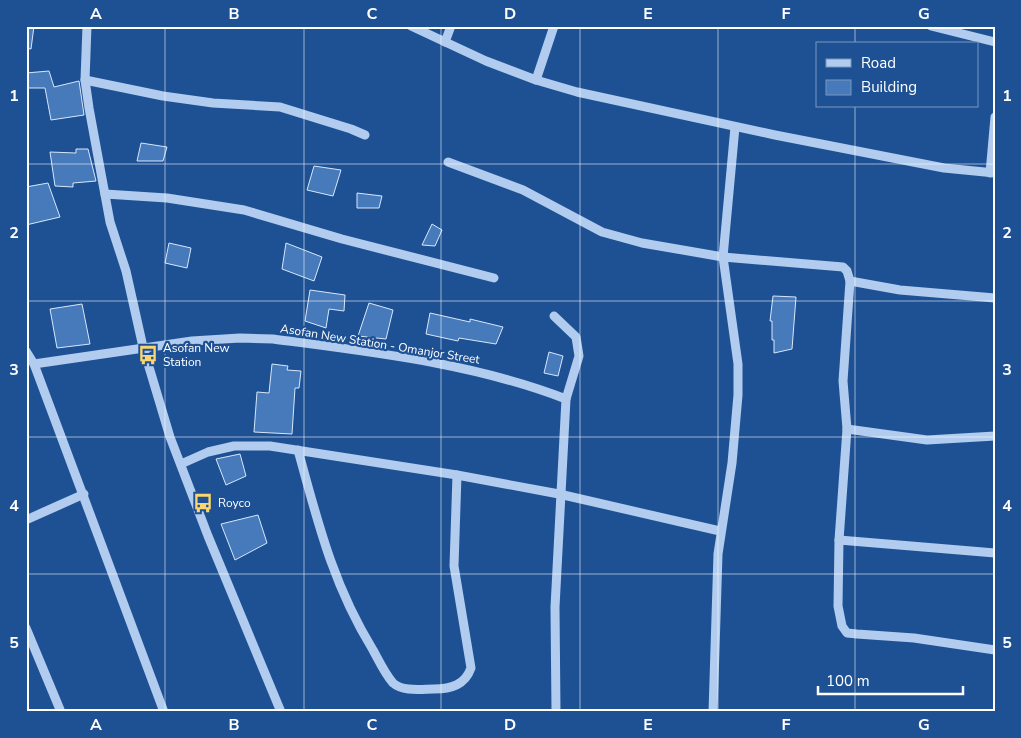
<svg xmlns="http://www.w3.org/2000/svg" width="1021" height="738" viewBox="0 0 1021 738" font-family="'Nunito Sans',sans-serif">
<rect width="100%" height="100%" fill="#1e5194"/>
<g fill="#477aba" stroke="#d7e7fa">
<polygon points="26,26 34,26 31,49 26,48"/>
<polygon points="49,71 54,87 79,81 84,115 51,120 45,88 26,88 26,73"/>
<polygon points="141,143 167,147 163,161 137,161"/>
<polygon points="76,149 88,149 96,181 73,183 73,187 55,186 50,152 76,153"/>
<polygon points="314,166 341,170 333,196 307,190"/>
<polygon points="48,183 60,217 26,225 26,187"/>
<polygon points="357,193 382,196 379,208 357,208"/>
<polygon points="432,224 442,230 435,246 422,245"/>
<polygon points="169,243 191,248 187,268 165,263"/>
<polygon points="286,243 322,257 314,281 282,269"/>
<polygon points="310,290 345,295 344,311 329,309 326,328 305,321"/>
<polygon points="773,296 796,297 792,349 774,353 774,340 772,340 772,321 770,321"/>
<polygon points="369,303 393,310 386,339 358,336"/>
<polygon points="82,304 90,344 57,348 50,309"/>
<polygon points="430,313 470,322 470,319 503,327 496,344 459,338 458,341 426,334"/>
<polygon points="549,352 563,356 558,376 544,373"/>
<polygon points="272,364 288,366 287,370 301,371 299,388 295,388 292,434 254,432 257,392 269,393"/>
<polygon points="240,454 246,476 226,485 216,459"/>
<polygon points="258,515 267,543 235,560 221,524"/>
</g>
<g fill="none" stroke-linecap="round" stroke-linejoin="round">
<g stroke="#b1ccee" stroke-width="9">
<polyline points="87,26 85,80 89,108 110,222 126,271 143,347 170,437 208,536 281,712"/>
<polyline points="411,26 486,61 536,80 577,92 775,135 944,168 995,173"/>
<polyline points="931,26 995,42"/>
<polyline points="445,42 451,26"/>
<polyline points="85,80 163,96 213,103 280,107 351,129 365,135"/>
<polyline points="536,80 554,26"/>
<polyline points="448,162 523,190 602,232 642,243 723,257 843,267 847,271 850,281 843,381 847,429 839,540 838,606 842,626 847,633 857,634 914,638 995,650"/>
<polyline points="990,173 995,117"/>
<polyline points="105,194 167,198 244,210 342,239 494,278"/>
<polyline points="850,281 900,290 995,298"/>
<polyline points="554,316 576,337 579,356 566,399"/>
<polyline points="26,351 34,364 164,712"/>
<path d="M 34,364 L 192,341 L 240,338 L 273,339 C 371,352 473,363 566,399 L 555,607 L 556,712"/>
<polyline points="847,429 927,440 995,436"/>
<path d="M 298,450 C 318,523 333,585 373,650 C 379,661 385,674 393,683 C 403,692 422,689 434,689 C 451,689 465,685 471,668 L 454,566 L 457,475"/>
<polyline points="181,464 208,452 234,446 270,446 457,475 559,494 720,531"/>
<polyline points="26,520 84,494"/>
<polyline points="839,540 995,553"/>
<polyline points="26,628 61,712"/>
<polyline points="713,712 718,554 732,463 738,395 738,364 723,257 735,127"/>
</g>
</g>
<path fill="none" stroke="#fff" stroke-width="1" stroke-opacity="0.55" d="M 165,26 L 165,712M 304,26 L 304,712M 441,26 L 441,712M 580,26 L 580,712M 718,26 L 718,712M 855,26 L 855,44M 855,106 L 855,712M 26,164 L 995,164M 26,301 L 995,301M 26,437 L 995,437M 26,574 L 995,574"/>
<defs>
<symbol id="bus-bare" viewBox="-9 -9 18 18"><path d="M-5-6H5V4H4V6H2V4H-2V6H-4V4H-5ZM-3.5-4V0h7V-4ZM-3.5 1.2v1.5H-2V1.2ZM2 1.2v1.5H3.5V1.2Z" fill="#fcd571" stroke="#1e5194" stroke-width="2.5" paint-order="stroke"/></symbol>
</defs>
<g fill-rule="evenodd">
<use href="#bus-bare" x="134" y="341" width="28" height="28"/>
<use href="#bus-bare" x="189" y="489" width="28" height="28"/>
</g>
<g text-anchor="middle" stroke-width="4.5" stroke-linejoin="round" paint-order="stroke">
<g font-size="12" fill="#fff" stroke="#1e5194">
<text transform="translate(380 344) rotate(9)" y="4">Asofan New Station - Omanjor Street</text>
</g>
<g font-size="12" fill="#fff" stroke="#1e5194" text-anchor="start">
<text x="163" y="352">Asofan New<tspan x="163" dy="14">Station</tspan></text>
<text x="218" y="507">Royco</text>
</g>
</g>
<rect width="1021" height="738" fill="none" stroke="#1e5194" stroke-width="55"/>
<rect x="816" y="42" width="162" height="65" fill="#1e5194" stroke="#7897bf"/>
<rect x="826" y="59" width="25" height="8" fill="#b1ccee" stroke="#7897bf"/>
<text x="861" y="68" font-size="15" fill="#ffffff">Road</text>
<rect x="826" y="80" width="25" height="15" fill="#477aba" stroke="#7897bf"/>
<text x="861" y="92" font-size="15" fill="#ffffff">Building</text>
<path d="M818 686v8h145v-8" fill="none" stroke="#ffffff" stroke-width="2.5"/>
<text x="826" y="686" font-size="15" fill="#ffffff" stroke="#1e5194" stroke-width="4" paint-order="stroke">100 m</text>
<rect x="28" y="28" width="966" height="682" fill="none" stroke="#fff" stroke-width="2"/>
<g font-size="16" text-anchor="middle" font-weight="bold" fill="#fff">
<text x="96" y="19">A</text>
<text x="234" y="19">B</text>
<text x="372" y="19">C</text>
<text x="510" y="19">D</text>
<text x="648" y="19">E</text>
<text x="786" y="19">F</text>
<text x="924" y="19">G</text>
<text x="14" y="101">1</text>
<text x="1007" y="101">1</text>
<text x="14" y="238">2</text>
<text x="1007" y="238">2</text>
<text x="14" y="375">3</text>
<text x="1007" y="375">3</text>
<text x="14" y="511">4</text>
<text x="1007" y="511">4</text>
<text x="14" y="648">5</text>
<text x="1007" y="648">5</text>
<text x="96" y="730">A</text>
<text x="234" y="730">B</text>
<text x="372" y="730">C</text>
<text x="510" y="730">D</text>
<text x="648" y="730">E</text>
<text x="786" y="730">F</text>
<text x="924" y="730">G</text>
</g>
</svg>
